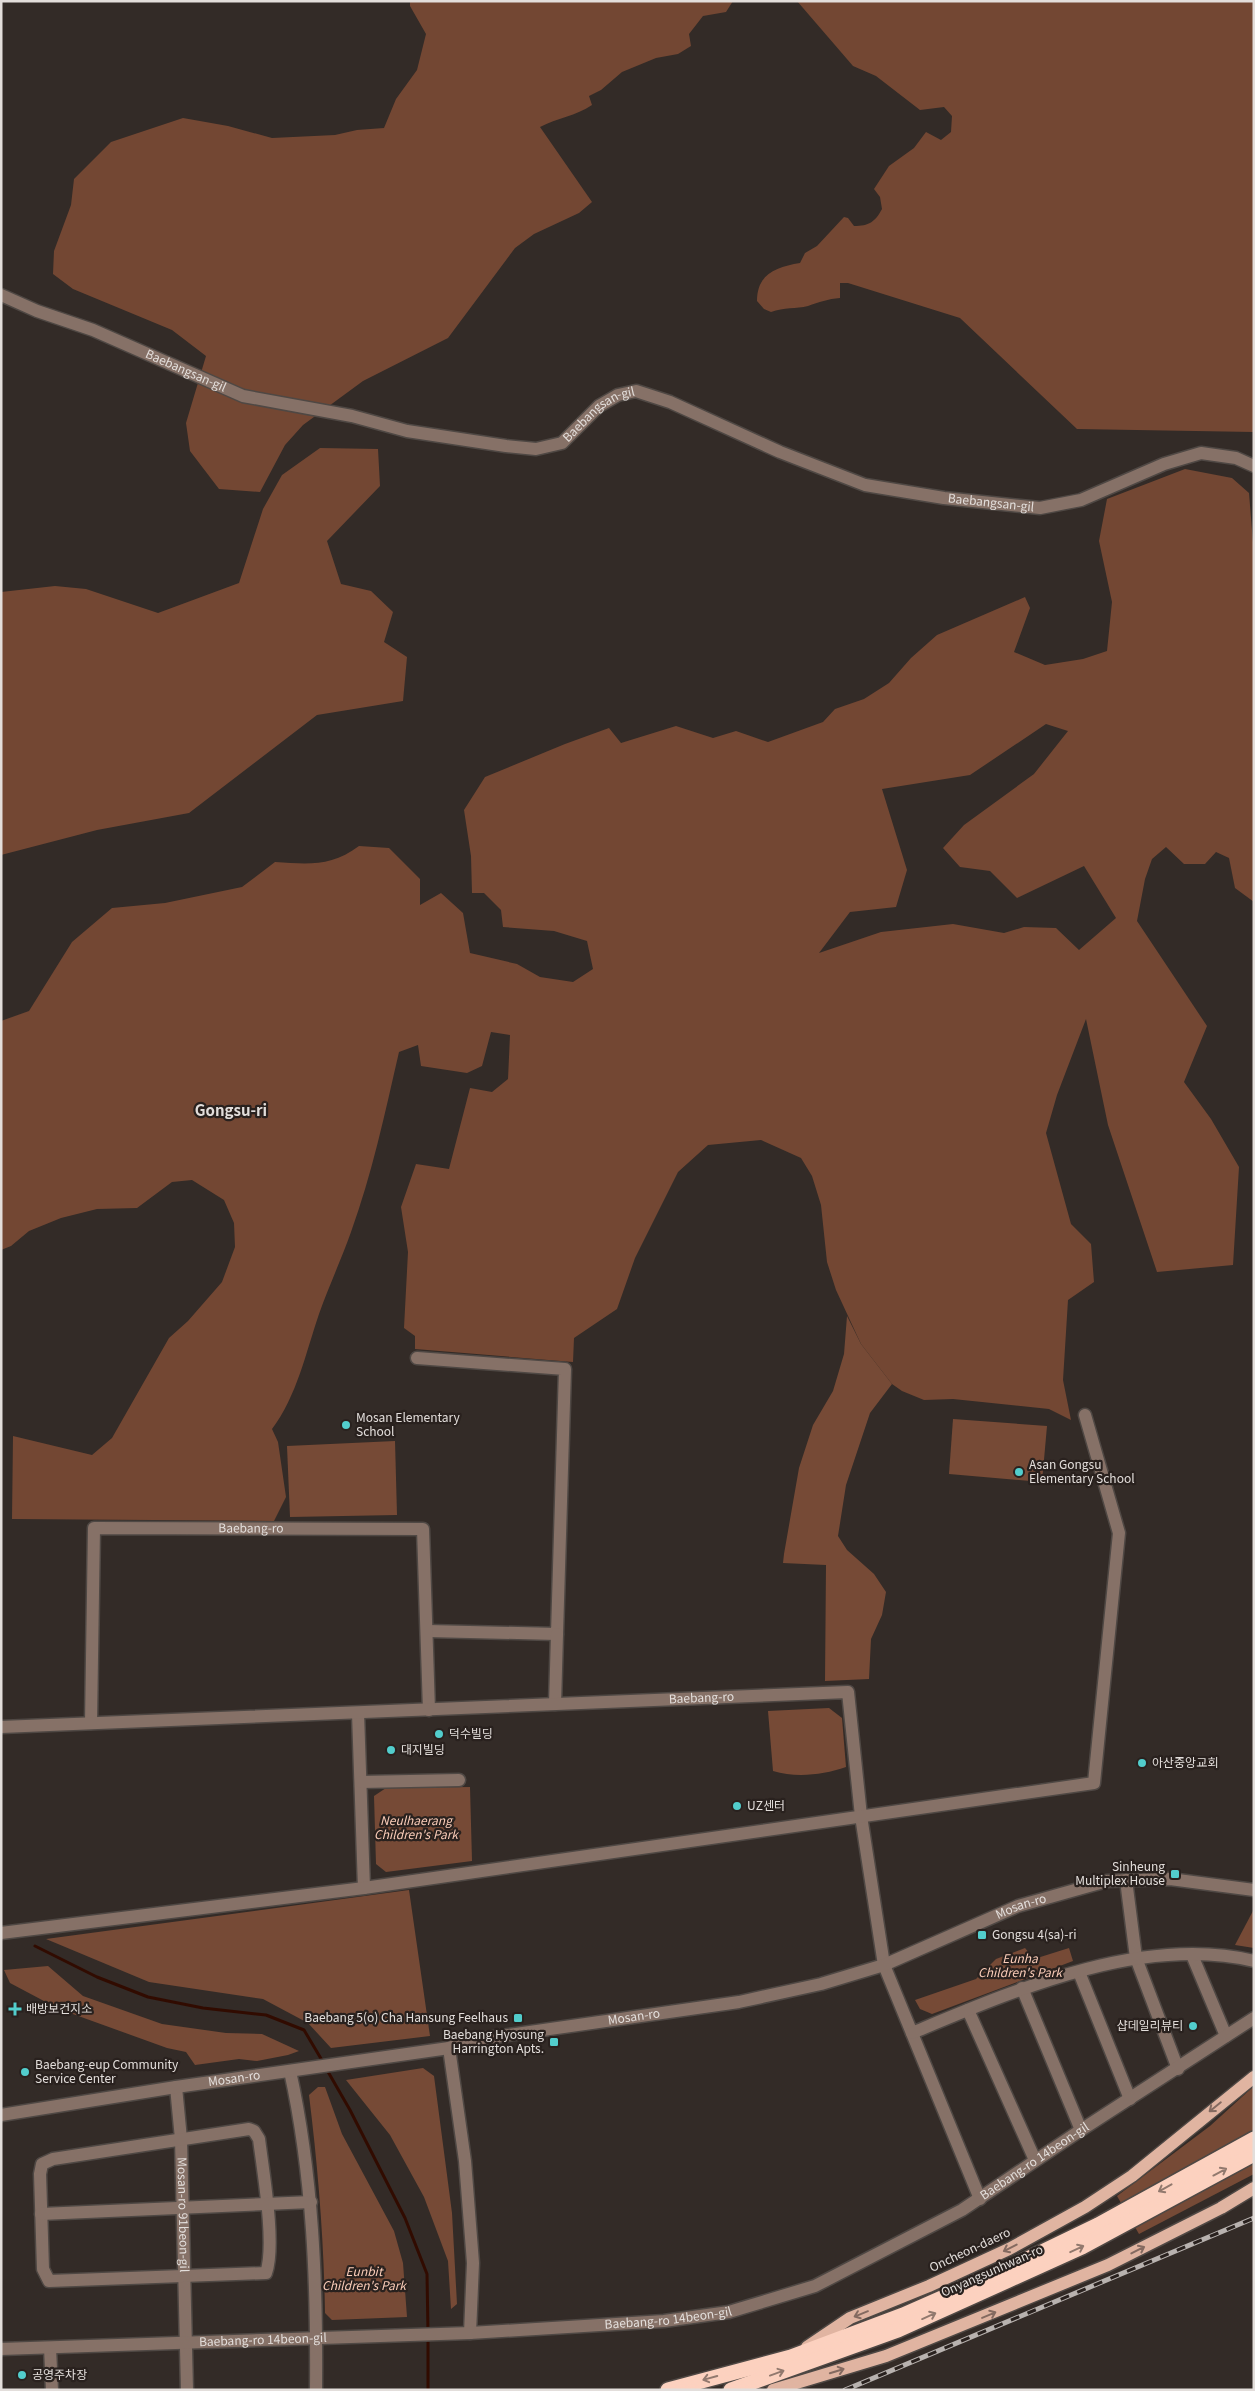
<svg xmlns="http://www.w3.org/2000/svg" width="1255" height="2391" viewBox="0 0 1255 2391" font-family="Georgia,'Noto Sans KR',serif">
<rect width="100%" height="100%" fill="#332b27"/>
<g fill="#764a36">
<polygon points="847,1316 861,1344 892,1384 870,1413 846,1485 838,1536 847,1550 874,1574 886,1592 882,1615 871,1639 869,1679 825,1681 826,1565 783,1563 784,1554 799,1468 813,1425 833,1391 844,1354"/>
<polygon points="953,1419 1047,1426 1042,1482 949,1474"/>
<polygon points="395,1441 397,1515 290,1517 287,1446"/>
<path d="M 829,1708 L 842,1718 L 846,1767 C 823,1775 796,1778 773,1771 L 768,1711 Z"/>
<polygon points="470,1787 472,1861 386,1872 376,1864 374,1796 386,1788"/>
<polygon points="409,1890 430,2036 331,2048 308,2023 263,1999 149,1982 46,1939"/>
<polygon points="1254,1909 1254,1948 1235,1945"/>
<polygon points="1025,1948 1034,1959 1069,1948 1073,1961 932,2014 920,2009 915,2000 976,1979 996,1959"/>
<polygon points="48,1966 83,1996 162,2024 226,2033 262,2034 299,2051 288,2055 257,2061 239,2059 195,2065 186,2052 167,2048 59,2009 10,1983 4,1970"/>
<polygon points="423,2068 434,2076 452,2213 457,2304 451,2309 448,2261 424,2197 390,2135 346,2080"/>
<polygon points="1254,2086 1254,2174 1139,2234 1117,2196 1210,2126"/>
<path d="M 318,2087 L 325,2087 L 342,2134 L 394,2231 L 403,2263 L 407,2317 L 332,2320 L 325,2313 C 324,2240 318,2168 309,2095 Z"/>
</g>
<g fill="#734733" fill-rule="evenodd">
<path d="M 410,1 L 733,1 L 726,12 L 703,16 L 689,34 L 691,46 L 678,54 L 656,58 L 622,72 L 601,90 L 589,96 L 592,105 C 576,116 557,118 540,127 L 592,202 L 579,213 L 534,234 L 515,248 L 448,338 L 363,381 L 303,425 L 285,445 L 260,492 L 219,489 L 190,451 L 186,423 L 206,356 L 172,330 L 73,289 L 53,274 L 54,251 L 71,205 L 74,179 L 111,142 L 183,118 L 228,126 L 272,138 L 335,135 L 357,130 L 384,128 L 396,99 L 417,70 L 426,34 L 410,6 Z"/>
<path d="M 797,1 L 1254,1 L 1254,432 L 1077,429 L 960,318 L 848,283 L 840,283 L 840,298 C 828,299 819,302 808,306 C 796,309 784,307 771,312 L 764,309 L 757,301 C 757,274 776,267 800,263 L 805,253 L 817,246 L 844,217 L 848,218 L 854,226 C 869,226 875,222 882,209 L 880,197 L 874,189 L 889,166 L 914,148 L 926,132 L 941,140 L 951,132 L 952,116 L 944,107 L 920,110 L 876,76 L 853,66 Z"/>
<polygon points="320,448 378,449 380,486 327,541 341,584 371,591 393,612 384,642 407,657 403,701 317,715 189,813 97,830 1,855 1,592 55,586 86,589 158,613 239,583 263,509 282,475"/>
<path d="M 1185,469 L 1232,478 L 1249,493 L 1254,555 L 1254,902 L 1235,888 L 1229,858 L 1216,852 L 1205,864 L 1184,864 L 1166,847 L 1152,859 L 1145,879 L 1137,921 L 1207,1026 L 1184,1082 L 1211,1119 L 1239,1167 L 1233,1265 L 1157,1272 L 1108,1125 L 1086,1019 L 1057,1095 L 1046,1133 L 1071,1224 L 1091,1244 L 1094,1282 L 1068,1300 L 1063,1380 L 1071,1420 L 1049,1409 L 953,1399 L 924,1400 L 902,1391 L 892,1384 L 861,1344 L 836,1290 L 827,1262 L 821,1205 L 812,1176 L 801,1158 L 761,1140 L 708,1145 L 678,1172 L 635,1258 L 617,1309 L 574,1338 L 573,1362 L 415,1349 L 415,1336 L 404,1328 L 408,1252 L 401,1207 L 416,1164 L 449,1169 L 470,1088 L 492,1092 L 508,1079 L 510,1035 L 491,1032 L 482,1066 L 467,1073 L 421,1066 L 418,1045 L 399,1052 C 385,1113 372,1174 351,1232 C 341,1260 329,1286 319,1314 C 306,1352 297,1396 272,1429 L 278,1442 L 286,1497 L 274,1521 L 12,1519 L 13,1436 L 92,1455 L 112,1438 L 169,1338 L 188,1321 L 222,1282 L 235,1247 L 234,1223 L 224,1200 L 192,1180 L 172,1182 L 137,1208 L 97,1209 L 61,1218 L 29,1231 L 11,1246 L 1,1250 L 1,1021 L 29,1011 L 72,942 L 112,908 L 165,903 L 242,887 L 275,862 C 308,864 331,867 359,846 L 389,848 L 420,879 L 420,905 L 441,893 L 463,913 L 470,953 L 517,964 L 540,977 L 573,982 L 593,969 L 587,941 L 554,931 L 503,927 L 501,910 L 484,893 L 472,893 L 471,856 L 464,810 L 485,777 L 565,744 L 609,728 L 621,743 L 676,726 L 713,738 L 736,731 L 768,742 L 823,722 L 835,709 L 864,699 L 889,683 L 911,658 L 937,635 L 1025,597 L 1030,608 L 1014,652 L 1045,665 L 1083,659 L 1107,651 L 1112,602 L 1099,541 L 1107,499 ZM 1046,724 L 1068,731 L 1034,774 L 964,825 L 943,848 L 960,867 L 990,871 L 1017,898 L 1084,866 L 1116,918 L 1079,950 L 1056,928 L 1024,927 L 1004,933 L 953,924 L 881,932 L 819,953 L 850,912 L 896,907 L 907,870 L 882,789 L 970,775 Z"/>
</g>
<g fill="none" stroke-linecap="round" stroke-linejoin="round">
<g stroke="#310b00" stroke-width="3">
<polyline points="35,1946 97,1977 148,1997 203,2008 266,2015 304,2030 323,2062"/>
<polyline points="327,2070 350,2110 405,2218 427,2274 428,2332"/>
<polyline points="428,2339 428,2390"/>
</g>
<defs>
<g id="minor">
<path id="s1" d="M 1,295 L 37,311 L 93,330 L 243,396 L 352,416 L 407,431 L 506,446 L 536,449 L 562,443 L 599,406 L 618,395 L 636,391 L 670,402 L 780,452 L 865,485 L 944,498 L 1040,508 L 1081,500 L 1164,464 L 1201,453 L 1236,458 L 1254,466"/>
<polyline points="417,1358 565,1369 557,1634 428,1631"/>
<polyline points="555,1704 557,1634"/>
<polyline points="358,1713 364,1888"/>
<path id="s2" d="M 91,1723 L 94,1528 L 423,1529 L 429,1710"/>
<path id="s3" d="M 1,1727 L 848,1692 L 861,1816 L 884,1965 L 980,2199"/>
<polyline points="361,1782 459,1780"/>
<polyline points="1126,1880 1136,1958 1178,2069"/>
<polyline points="1,1933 364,1888 1094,1783 1119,1533 1085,1415"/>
<polyline points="1192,1955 1226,2036"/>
<polyline points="1079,1972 1130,2099"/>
<polyline points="1022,1988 1081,2130"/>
<polyline points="968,2010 1035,2160"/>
<path d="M 912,2033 C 1013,1991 1142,1934 1254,1961"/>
<polyline points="449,2048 465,2161 473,2263 470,2333"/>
<path d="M 290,2071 C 313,2176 317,2283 316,2390"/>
<path id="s4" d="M 176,2087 L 181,2139 L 187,2390"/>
<path id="s5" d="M 1,2115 L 176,2087 L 449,2048 L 466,2041 L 739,2002 L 821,1984 L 884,1965 L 1018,1906 L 1107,1881 L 1170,1879 L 1254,1890"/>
<path d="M 249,2129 L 254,2131 L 259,2139 C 263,2171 276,2245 266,2273 L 49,2281 L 43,2269 L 40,2174 L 42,2164 L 53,2159 Z"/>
<polyline points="41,2214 311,2202"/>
<polyline points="50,2348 52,2390"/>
<path id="s6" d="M 1,2349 L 470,2333 L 664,2321 L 729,2312 L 815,2286 L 962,2210 L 1081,2130 L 1254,2018"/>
</g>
<g id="major">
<polyline points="807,2347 850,2318 929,2286 1009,2249 1085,2207 1132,2176 1254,2077"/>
<polyline points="773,2390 886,2356 1108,2265 1221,2208 1254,2188"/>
</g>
<g id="highway">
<polyline points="668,2390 791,2357 903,2315 992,2276 1098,2225 1254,2139"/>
<polyline points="731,2390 898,2330 1082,2247 1254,2154"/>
</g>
</defs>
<use href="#minor" stroke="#4f4844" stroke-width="15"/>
<use href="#major" stroke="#4f4844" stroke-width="15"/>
<use href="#highway" stroke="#4f4844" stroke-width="18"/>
<use href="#minor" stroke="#867167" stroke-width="12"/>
<use href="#major" stroke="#e0b4a1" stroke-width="12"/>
<use href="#highway" stroke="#fcd1bf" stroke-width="15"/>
<defs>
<polyline id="rail" points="845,2390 1254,2218"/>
</defs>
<use href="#rail" stroke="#b8b2af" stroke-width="5"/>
<use href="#rail" stroke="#29211e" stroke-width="3" stroke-dasharray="9" stroke-linecap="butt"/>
</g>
<defs><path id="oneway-shaft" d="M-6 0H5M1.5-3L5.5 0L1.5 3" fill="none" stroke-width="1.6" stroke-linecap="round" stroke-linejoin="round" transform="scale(1.25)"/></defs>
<g stroke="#846a60">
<use href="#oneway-shaft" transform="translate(1215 2107) rotate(141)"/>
<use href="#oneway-shaft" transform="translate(1010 2248) rotate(153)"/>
<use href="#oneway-shaft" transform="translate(1138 2250) rotate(-27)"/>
<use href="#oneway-shaft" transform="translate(861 2314) rotate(158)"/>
<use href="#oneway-shaft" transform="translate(989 2315) rotate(-23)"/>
<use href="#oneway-shaft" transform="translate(837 2371) rotate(-17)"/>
</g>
<g stroke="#92796e">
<use href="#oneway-shaft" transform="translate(1220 2172) rotate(-28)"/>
<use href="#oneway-shaft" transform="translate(1165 2188) rotate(151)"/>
<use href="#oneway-shaft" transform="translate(1077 2249) rotate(-25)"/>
<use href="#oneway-shaft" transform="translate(929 2316) rotate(-24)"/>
<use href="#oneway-shaft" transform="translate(777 2373) rotate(-20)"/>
<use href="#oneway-shaft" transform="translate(710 2378) rotate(165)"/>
</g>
<g fill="#52cdcc" stroke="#29211e" stroke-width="2">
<circle cx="346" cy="1425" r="5"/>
<circle cx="1019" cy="1472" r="5"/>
<circle cx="439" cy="1734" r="5"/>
<circle cx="391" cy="1750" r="5"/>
<circle cx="1142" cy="1763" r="5"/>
<circle cx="737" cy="1806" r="5"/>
<rect x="1170" y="1869" width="10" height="10" rx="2.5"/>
<rect x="977" y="1930" width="10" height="10" rx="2.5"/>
<path d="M12.5 2001.5h5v5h5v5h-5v5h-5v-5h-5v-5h5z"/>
<rect x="513" y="2013" width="10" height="10" rx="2.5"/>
<circle cx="1193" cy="2026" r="5"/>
<rect x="549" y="2037" width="10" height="10" rx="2.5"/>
<circle cx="25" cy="2072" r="5"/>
<circle cx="22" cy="2375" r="5"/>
</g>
<g text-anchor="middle" stroke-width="4.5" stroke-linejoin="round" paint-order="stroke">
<g font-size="12" fill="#e3dedb" stroke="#29211e">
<text dy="4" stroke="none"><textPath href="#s1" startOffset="200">Baebangsan-gil</textPath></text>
<text dy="4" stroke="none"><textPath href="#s1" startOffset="635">Baebangsan-gil</textPath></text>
<text dy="4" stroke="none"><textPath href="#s1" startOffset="1055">Baebangsan-gil</textPath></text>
<text dy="4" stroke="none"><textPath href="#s2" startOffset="352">Baebang-ro</textPath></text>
<text dy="4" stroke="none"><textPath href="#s3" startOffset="701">Baebang-ro</textPath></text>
<text dy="4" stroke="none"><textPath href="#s5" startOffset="1046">Mosan-ro</textPath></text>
<text dy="4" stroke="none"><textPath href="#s5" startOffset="641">Mosan-ro</textPath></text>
<text dy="4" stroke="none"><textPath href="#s5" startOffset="236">Mosan-ro</textPath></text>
<text dy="4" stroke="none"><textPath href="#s6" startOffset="1072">Baebang-ro 14beon-gil</textPath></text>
<text dy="4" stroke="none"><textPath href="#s4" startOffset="128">Mosan-ro 91beon-gil</textPath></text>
<text transform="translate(970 2250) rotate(-25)" y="4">Oncheon-daero</text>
<text transform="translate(992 2271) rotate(-24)" y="4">Onyangsunhwan-ro</text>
<text dy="4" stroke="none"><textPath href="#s6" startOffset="668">Baebang-ro 14beon-gil</textPath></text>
<text dy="4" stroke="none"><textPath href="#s6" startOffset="262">Baebang-ro 14beon-gil</textPath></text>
</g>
<g font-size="12" fill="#e3dedb" stroke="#29211e" text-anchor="start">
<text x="356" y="1422">Mosan Elementary<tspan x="356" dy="14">School</tspan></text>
<text x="1029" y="1469">Asan Gongsu<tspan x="1029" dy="14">Elementary School</tspan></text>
<text x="449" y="1738">덕수빌딩</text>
<text x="401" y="1754">대지빌딩</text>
<text x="1152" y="1767">아산중앙교회</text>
<text x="747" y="1810">UZ센터</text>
<text x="1165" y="1871" text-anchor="end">Sinheung<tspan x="1165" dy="14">Multiplex House</tspan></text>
<text x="992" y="1939">Gongsu 4(sa)-ri</text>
<text x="26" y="2013">배방보건지소</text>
<text x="508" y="2022" text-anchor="end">Baebang 5(o) Cha Hansung Feelhaus</text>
<text x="1183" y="2030" text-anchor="end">샵데일리뷰티</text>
<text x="544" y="2039" text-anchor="end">Baebang Hyosung<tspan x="544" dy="14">Harrington Apts.</tspan></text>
<text x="35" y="2069">Baebang-eup Community<tspan x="35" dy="14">Service Center</tspan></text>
<text x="32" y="2379">공영주차장</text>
</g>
<g font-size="12" font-style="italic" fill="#fbcdb9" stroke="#29211e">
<text x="416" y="1825">Neulhaerang<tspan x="416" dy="14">Children's Park</tspan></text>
<text x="1020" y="1963">Eunha<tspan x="1020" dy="14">Children's Park</tspan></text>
<text x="364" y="2276">Eunbit<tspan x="364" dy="14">Children's Park</tspan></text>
</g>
<g font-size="15" font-weight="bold" fill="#e3dedb" stroke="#29211e">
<text x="231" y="1116">Gongsu-ri</text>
</g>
</g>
<rect width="1255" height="2391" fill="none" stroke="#e3dedb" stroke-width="5"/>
</svg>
